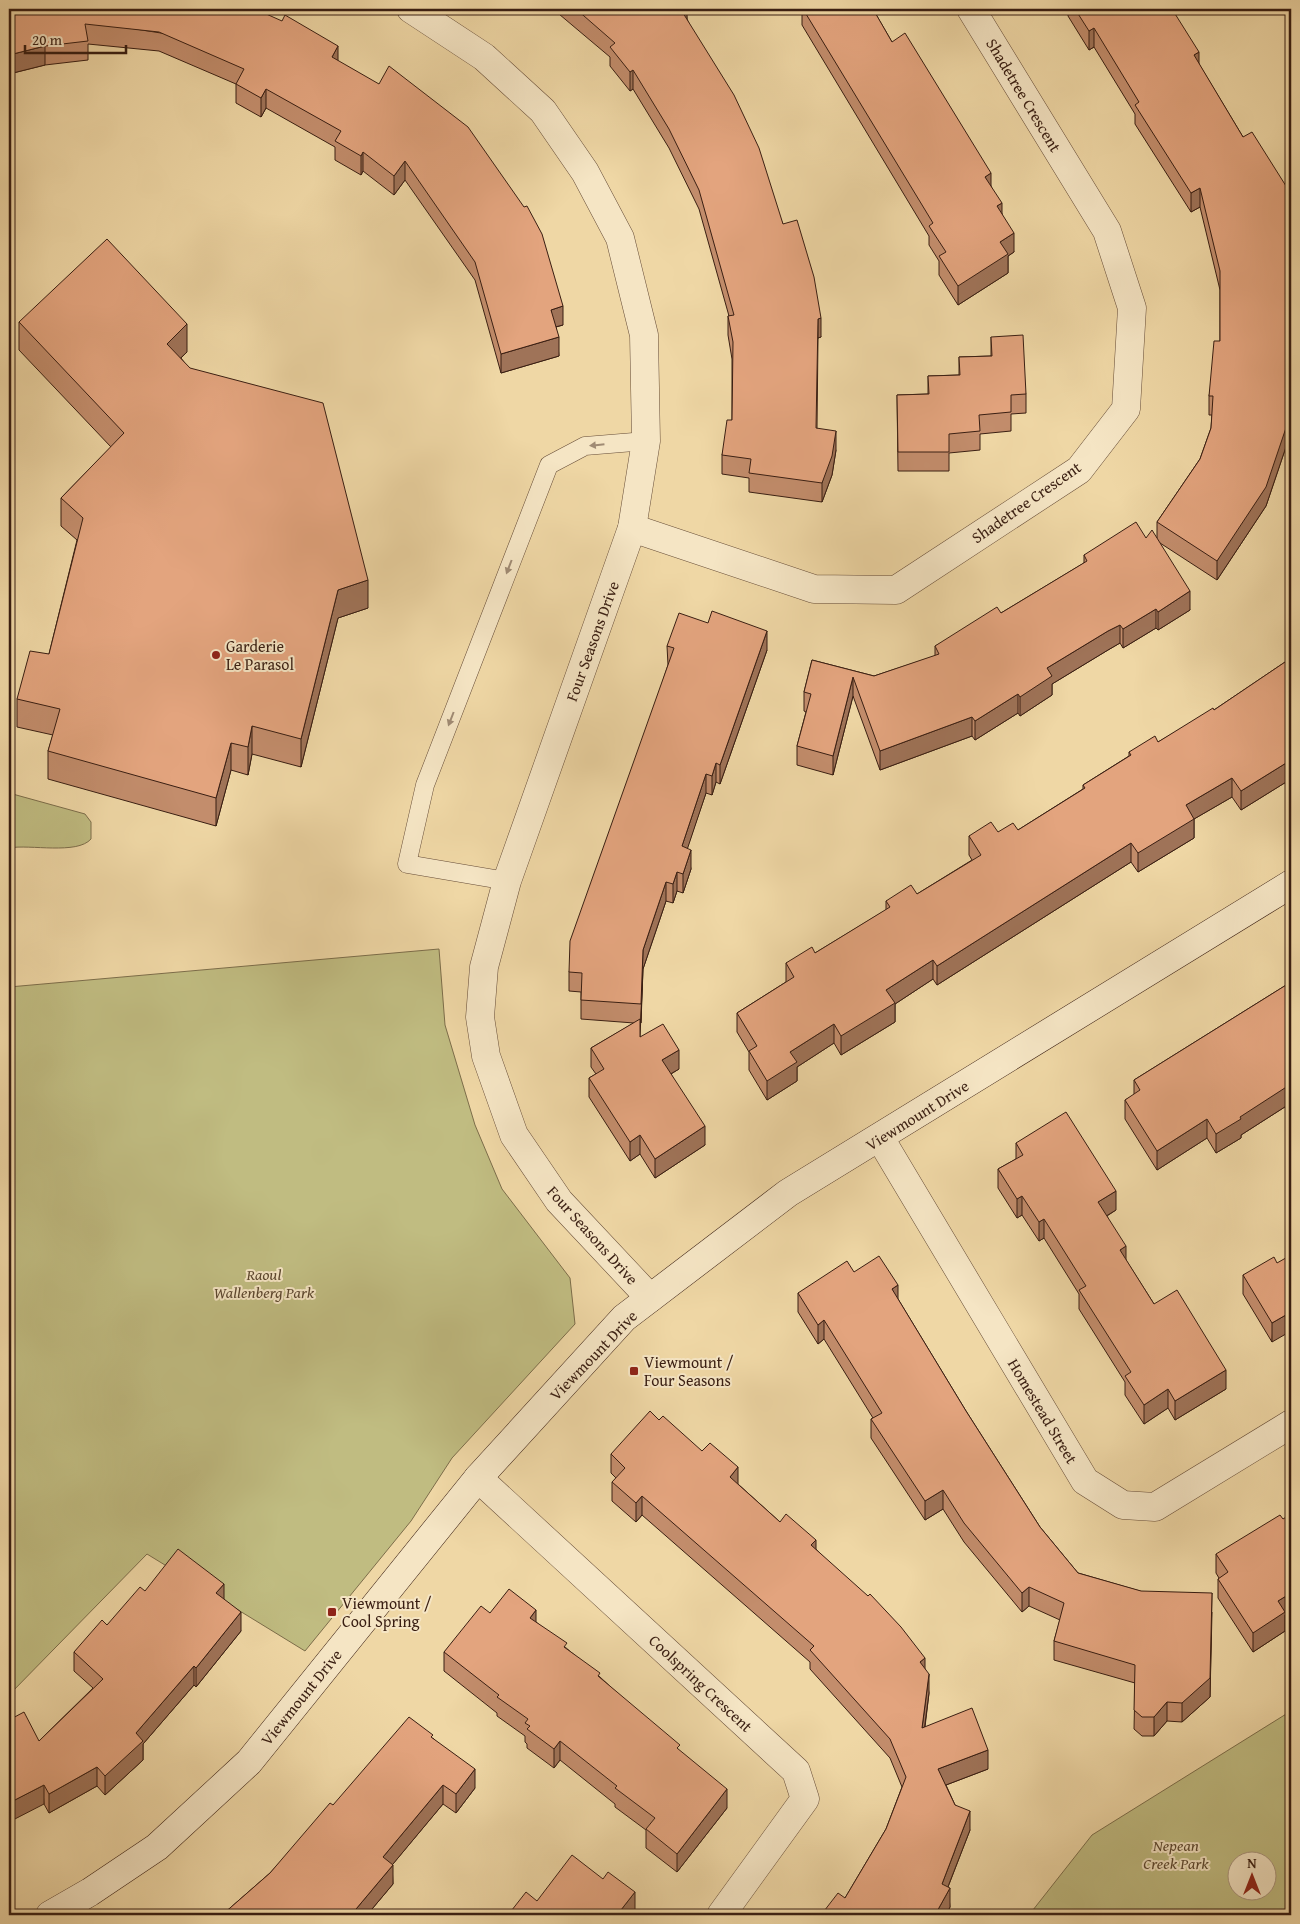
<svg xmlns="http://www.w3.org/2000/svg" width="1300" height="1924" viewBox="0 0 1300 1924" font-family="'Gentium Book Plus',serif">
<rect width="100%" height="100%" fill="#efd7a5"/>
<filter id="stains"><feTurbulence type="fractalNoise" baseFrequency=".004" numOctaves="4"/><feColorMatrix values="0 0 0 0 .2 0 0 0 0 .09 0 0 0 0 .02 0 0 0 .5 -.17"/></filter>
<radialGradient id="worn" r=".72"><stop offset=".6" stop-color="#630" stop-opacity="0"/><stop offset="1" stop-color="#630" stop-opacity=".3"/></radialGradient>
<g fill="#c0bc81" stroke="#7c6d4a" fill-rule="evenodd">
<path d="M 9,793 L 85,814 L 91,822 L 91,839 C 77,855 30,844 9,848 Z"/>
<polygon points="439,949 445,1025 475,1125 502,1189 570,1278 575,1324 452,1458 411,1521 305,1651 147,1554 9,1695 9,987"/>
<path d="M 1291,1711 L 1291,1915 L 1029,1915 L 1092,1835 ZM 1238,1862 L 1268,1862 L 1268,1892 L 1238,1892 Z"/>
</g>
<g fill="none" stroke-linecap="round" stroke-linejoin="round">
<defs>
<polyline id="lane" points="507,881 407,864 425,785 549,465 585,446 646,441"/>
<g id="street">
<polyline points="411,9 484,57 543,111 585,172 620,238 644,335 646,441 632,528 507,881 484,967 480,1017 486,1056 514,1135 559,1201 650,1298"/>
<polyline points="632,528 814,589 896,590 1079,470 1126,409 1132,308 1107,231 971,9"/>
<polyline points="880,1138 1085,1481 1123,1505 1155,1507 1291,1424"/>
<polyline points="478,1478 796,1771 805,1799 721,1915"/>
</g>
<polyline id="secondary" points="50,1915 90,1892 157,1847 249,1762 478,1478 624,1318 788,1193 1291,884"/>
</defs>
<use href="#lane" stroke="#664c37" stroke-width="19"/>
<use href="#street" stroke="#664c37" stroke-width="29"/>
<use href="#secondary" stroke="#391e12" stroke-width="29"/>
<use href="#lane" stroke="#f5e5c4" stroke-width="18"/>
<use href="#street" stroke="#f5e5c4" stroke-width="28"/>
<use href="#secondary" stroke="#f5e5c4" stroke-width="28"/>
</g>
<g fill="#c38d6c" stroke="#391e12">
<polygon points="9,9 338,61 563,325 556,327 559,356 501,373 475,280 405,180 394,195 363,171 361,175 335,160 335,147 266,108 261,117 236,103 236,84 159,51 88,44 88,60 45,65 9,74"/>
<polygon points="553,9 686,9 687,19 783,224 821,337 818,338 817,428 836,450 832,475 822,502 749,492 749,478 722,474 722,455 732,420 732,359 728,335 728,316 729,316 699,209 669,148 633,89 630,91 610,66 610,57"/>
<polygon points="802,9 876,9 874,11 892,42 991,186 1002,214 1014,252 1008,256 1008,273 958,305 939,275 939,261 929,245 929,236 802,25"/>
<polygon points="1068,9 1172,9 1199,64 1243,137 1290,207 1291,206 1291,432 1266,506 1217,580 1160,543 1190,610 1158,630 1156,628 1123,648 1120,643 1108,650 1052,684 1052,695 1020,716 1018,713 975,740 972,736 880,770 853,696 833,775 797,765 797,746 806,712 804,711 804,692 812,660 874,676 935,656 935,646 1001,613 1084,563 1084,555 1146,538 1157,538 1157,522 1200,459 1211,428 1212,415 1209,415 1209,396 1220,341 1220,290 1200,207 1191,212 1135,124 1135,114 1094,47 1089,50 1068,16"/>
<polygon points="19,322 187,352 181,358 368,608 338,618 301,767 252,754 248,775 231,770 216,826 48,779 48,751 53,735 17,727 17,699 49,654 77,540 61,526 61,498 111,447 19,350"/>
<polygon points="991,337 1026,394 1026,413 1011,414 1011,431 980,434 980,450 949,453 949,471 898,471 897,395 928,394 928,376 959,375 959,357 991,356"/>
<polygon points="667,646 767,650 720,784 716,782 712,795 706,793 687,848 691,869 683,893 677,891 673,903 666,901 643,969 640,1037 679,1069 671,1074 705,1145 655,1178 640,1154 630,1161 589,1097 589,1078 596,1074 591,1067 591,1048 634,1023 581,1019 581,992 569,991 569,972 668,665"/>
<polygon points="1291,658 1291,779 1241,810 1232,797 1194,819 1194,838 1138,872 1131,862 937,985 933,979 895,1004 895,1022 841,1055 834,1043 797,1067 797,1081 767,1100 749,1070 749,1052 737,1032 737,1013 786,982 786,963 815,953 886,910 886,901 917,894 972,860 969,855 969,836 1018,830 1083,789 1083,785 1129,756 1129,752 1158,742 1214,710"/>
<polygon points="1291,982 1291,1103 1241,1135 1241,1138 1216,1153 1207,1138 1157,1170 1125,1119 1125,1100 1134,1095 1134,1080"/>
<polygon points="1016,1143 1116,1210 1107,1216 1126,1260 1154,1304 1226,1389 1175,1420 1168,1408 1144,1424 1125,1395 1125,1382 1079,1309 1079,1294 1044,1238 1039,1241 1022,1215 1017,1218 998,1188 998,1169 1016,1159"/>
<polygon points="1277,1263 1272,1342 1243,1294 1243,1275"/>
<polygon points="798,1293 898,1299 966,1411 1040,1527 1078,1573 1212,1612 1210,1697 1182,1722 1167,1721 1154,1736 1142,1736 1134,1729 1135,1683 1054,1660 1054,1641 1060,1620 1029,1606 1022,1612 964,1542 943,1509 925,1520 871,1438 871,1419 873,1418 824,1339 818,1344 798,1312"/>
<polygon points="659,1420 738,1484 780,1522 816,1549 925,1669 929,1693 925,1727 988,1769 946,1785 955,1805 970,1830 948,1887 950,1907 946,1915 821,1915 845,1898 886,1829 902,1787 890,1758 810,1669 810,1662 642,1515 636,1522 612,1501 612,1482 616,1478 611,1473 611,1454"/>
<polygon points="1216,1554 1285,1615 1285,1631 1253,1652 1218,1598 1218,1579 1219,1578 1216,1573"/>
<polygon points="145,1591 224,1599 241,1631 196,1687 194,1685 143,1744 143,1760 105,1795 97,1786 49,1813 44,1804 39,1741 93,1688 74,1671 74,1652 107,1625"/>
<polygon points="490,1613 536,1622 600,1677 680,1751 727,1808 677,1872 646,1848 646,1830 615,1807 615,1804 560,1760 554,1768 527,1748 527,1744 525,1742 525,1736 497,1716 497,1713 444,1671 444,1652"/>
<polygon points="433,1738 475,1788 456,1813 443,1804 392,1865 393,1884 367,1915 222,1915 270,1873 333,1805"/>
</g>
<g fill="#9f7358" stroke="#391e12">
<polygon points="687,10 687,29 683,13"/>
<polygon points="1094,28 1094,47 1089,50 1089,31"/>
<polygon points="45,46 45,65 9,74 9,55"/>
<polygon points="338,46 338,65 332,57"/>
<polygon points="1199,52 1199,71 1194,55"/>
<polygon points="633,70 633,89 630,91 630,72"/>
<polygon points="266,89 266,108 261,117 261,98"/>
<polygon points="363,152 363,171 361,175 361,156"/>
<polygon points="405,161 405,180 394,195 394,176"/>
<polygon points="991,173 991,192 985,177"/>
<polygon points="1200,188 1200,207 1191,212 1191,193"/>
<polygon points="1002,203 1002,222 997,206"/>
<polygon points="1014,233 1014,252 1008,256 1008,273 958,305 958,286 1000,242"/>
<polygon points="563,306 563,325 551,328 551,310"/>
<polygon points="821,318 821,337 818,338 818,319"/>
<polygon points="187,324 187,352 167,371 167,344"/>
<polygon points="559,337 559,356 501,373 501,354"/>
<polygon points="1291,413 1291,432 1266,506 1217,580 1217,561"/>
<polygon points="836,431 836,450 832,475 822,502 822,483"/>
<polygon points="368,580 368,608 338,618 301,767 301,739 338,590"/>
<polygon points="1190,591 1190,610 1158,630 1158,612"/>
<polygon points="1156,609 1156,628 1123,648 1123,629"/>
<polygon points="1120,625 1120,643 1108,650 1052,684 1052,695 1020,716 1020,697 1047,668 1108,631"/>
<polygon points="767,631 767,650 720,784 720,765"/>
<polygon points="853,677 853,696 833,775 833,756"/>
<polygon points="1018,694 1018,713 975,740 975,721"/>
<polygon points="972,717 972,736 880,770 880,751"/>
<polygon points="252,726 252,754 248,775 248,747"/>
<polygon points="231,743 231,770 216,826 216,798"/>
<polygon points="1291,760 1291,779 1241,810 1241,791"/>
<polygon points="716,763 716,782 712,795 712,776"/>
<polygon points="706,774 706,793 682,865 682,846"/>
<polygon points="1232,778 1232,797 1194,819 1194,838 1138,872 1138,853 1186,805"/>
<polygon points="1131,843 1131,862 937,985 937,966"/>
<polygon points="691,850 691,869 683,893 683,874"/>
<polygon points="677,872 677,891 673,903 673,884"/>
<polygon points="666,882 666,901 643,969 641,1023 643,950"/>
<polygon points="933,960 933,979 895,1004 895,1022 841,1055 841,1036 886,990"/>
<polygon points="834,1024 834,1043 797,1067 797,1081 767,1100 767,1081 790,1052"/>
<polygon points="679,1050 679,1069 662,1079 662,1060"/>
<polygon points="1291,1066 1291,1103 1241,1135 1241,1138 1216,1153 1216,1134 1240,1117 1286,1069"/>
<polygon points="1207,1119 1207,1138 1157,1170 1157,1151"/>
<polygon points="705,1126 705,1145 655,1178 655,1159"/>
<polygon points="640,1135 640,1154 630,1161 630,1142"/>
<polygon points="1116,1191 1116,1210 1098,1221 1098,1202"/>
<polygon points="1022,1196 1022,1215 1017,1218 1017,1199"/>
<polygon points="1044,1219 1044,1238 1039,1241 1039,1222"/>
<polygon points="1126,1246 1126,1265 1120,1250"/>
<polygon points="898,1285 898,1304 892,1289"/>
<polygon points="1291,1312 1291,1331 1272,1342 1272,1323"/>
<polygon points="824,1320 824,1339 818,1344 818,1325"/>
<polygon points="1226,1370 1226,1389 1175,1420 1175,1401"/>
<polygon points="1168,1389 1168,1408 1144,1424 1144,1405"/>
<polygon points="738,1467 738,1486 730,1477"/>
<polygon points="943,1490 943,1509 925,1520 925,1501"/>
<polygon points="642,1496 642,1515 636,1522 636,1503"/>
<polygon points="816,1540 816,1559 811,1545"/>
<polygon points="224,1584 224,1603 216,1593"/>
<polygon points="1029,1587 1029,1606 1022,1612 1022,1593"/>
<polygon points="1212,1593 1210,1697 1182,1722 1182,1703"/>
<polygon points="1291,1593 1291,1612 1285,1615 1285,1631 1253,1652 1253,1633 1278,1601"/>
<polygon points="536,1610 536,1629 530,1618"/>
<polygon points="241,1612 241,1631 196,1687 196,1668"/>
<polygon points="925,1658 925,1677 920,1662"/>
<polygon points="194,1666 194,1685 143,1744 143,1760 105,1795 105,1776 136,1733"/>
<polygon points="929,1674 929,1693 922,1747 922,1728"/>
<polygon points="1167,1702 1167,1721 1154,1736 1154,1717"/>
<polygon points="560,1741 560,1760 554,1768 554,1749"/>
<polygon points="988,1750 988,1769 938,1788 938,1769"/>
<polygon points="97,1767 97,1786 49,1813 49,1794"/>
<polygon points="475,1769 475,1788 456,1813 456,1794"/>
<polygon points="44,1785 44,1804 9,1822 9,1803"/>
<polygon points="443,1785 443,1804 383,1876 383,1857"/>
<polygon points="727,1789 727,1808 677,1872 677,1854"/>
<polygon points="970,1811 970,1830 942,1902 942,1884"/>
<polygon points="393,1865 393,1884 367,1915 351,1915"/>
<polygon points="950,1888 950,1907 946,1915 935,1915"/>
<polygon points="635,1892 635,1911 632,1915 617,1915"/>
</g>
<g fill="#e3a47e" stroke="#391e12">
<polygon points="9,9 255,9 282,21 285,15 338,46 332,57 379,84 389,66 468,127 524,207 527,206 542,234 563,306 551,310 559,337 501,354 475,262 405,161 394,176 363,152 361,156 335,141 341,131 266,89 261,98 236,84 244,69 159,32 85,24 88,41 45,46 9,55"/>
<polygon points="576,9 686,9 687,10 683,13 734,95 759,148 783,224 797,220 814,277 821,318 818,319 816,428 836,431 832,456 822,483 749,473 751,459 722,455 727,420 732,420 733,342 728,316 734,315 699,190 669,129 633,70 630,72 610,47 615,43"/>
<polygon points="803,9 873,9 892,42 905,33 991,173 985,177 1002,203 997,206 1014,233 1000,242 1008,254 958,286 939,256 946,252 929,226 933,223"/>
<polygon points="1075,9 1172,9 1199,52 1194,55 1243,137 1252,132 1286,186 1290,207 1291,206 1291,413 1266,487 1217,561 1157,522 1200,459 1211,428 1213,396 1209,396 1214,341 1220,341 1220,271 1200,188 1191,193 1135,105 1139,102 1094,28 1089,31"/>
<polygon points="107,239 187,324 167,344 190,368 323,403 368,580 338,590 301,739 252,726 248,747 231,743 216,798 48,751 60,709 17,699 30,651 49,654 83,518 61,498 124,433 19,322"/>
<polygon points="1023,335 1026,394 1011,395 1011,412 979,415 980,431 949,434 949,452 898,452 897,395 929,394 928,376 960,375 959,357 992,356 991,337"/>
<polygon points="1136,522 1146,538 1152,530 1190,591 1158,612 1156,609 1123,629 1120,625 1108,631 1047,668 1052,676 1020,697 1018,694 975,721 972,717 880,751 853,677 833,756 797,746 811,694 804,692 812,660 874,676 939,654 935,646 997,607 1001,613 1087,561 1084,555"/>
<polygon points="712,611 767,631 720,765 716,763 712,776 706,774 682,846 691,850 683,874 677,872 673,884 666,882 643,950 641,1004 581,1000 582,973 569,972 570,941 674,648 667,646 679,613 708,623"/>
<polygon points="1291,658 1291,760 1241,791 1232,778 1186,805 1194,819 1138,853 1131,843 937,966 933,960 886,990 895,1003 841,1036 834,1024 790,1052 797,1062 767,1081 749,1051 757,1046 737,1013 794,977 786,963 812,947 815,953 890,907 886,901 911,885 917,894 981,855 969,836 991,822 998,832 1013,823 1018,830 1085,788 1083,785 1131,755 1129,752 1155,736 1158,742 1213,708 1214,710"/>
<polygon points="1291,982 1291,1066 1286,1069 1291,1077 1291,1084 1240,1117 1241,1119 1216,1134 1207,1119 1157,1151 1125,1100 1140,1090 1134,1080"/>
<polygon points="640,1019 640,1037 663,1024 679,1050 662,1060 705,1126 655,1159 640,1135 630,1142 589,1078 604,1069 591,1048"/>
<polygon points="1066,1112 1116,1191 1098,1202 1126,1246 1120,1250 1154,1304 1177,1290 1226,1370 1175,1401 1168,1389 1144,1405 1125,1376 1131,1372 1079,1290 1086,1286 1044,1219 1039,1222 1022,1196 1017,1199 998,1169 1023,1155 1016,1143"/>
<polygon points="1291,1255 1291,1312 1272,1323 1243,1275 1274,1257 1277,1263"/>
<polygon points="879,1256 898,1285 892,1289 966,1411 1040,1527 1078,1573 1141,1591 1212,1593 1210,1678 1182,1703 1167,1702 1154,1717 1142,1717 1134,1710 1135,1665 1054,1641 1064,1603 1029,1587 1022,1593 964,1523 943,1490 925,1501 871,1419 882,1413 824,1320 818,1325 798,1293 847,1261 854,1272"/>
<polygon points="650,1411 659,1420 663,1416 702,1451 710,1443 738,1467 730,1477 780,1522 786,1514 816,1540 811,1545 868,1596 870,1594 901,1627 925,1658 920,1662 929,1674 922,1728 972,1708 988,1750 938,1769 955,1805 970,1811 942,1884 950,1888 935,1915 921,1915 916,1912 914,1915 821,1915 838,1893 845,1898 886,1829 906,1777 890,1739 810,1650 814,1646 642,1496 636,1503 612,1482 625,1468 611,1454"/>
<polygon points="1291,1514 1291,1593 1278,1601 1285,1612 1253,1633 1218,1579 1228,1572 1216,1554 1280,1515 1283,1519"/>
<polygon points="178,1549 224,1584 216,1593 241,1612 196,1668 194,1666 136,1733 143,1741 105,1776 97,1767 49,1794 44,1785 9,1803 9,1720 24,1712 39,1741 103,1679 74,1652 102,1620 107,1625 140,1587 145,1591"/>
<polygon points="509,1589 536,1610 530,1618 567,1643 564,1647 600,1673 598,1676 680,1745 677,1748 727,1789 677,1854 646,1829 655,1818 615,1788 617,1786 560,1741 554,1749 527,1729 530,1726 525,1723 528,1719 497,1697 499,1695 444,1652 481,1606 490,1613"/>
<polygon points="409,1717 433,1735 431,1737 475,1769 456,1794 443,1785 383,1857 393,1865 351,1915 222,1915 270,1873 330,1803 333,1805"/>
<polygon points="572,1855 603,1879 608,1872 635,1892 617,1915 508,1915 526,1892 537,1901"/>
</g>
<defs><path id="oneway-solid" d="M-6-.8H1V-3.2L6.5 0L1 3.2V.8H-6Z" transform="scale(1.25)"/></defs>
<g fill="#a08b74">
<use href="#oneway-solid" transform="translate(597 445) rotate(174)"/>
<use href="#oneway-solid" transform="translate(509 567) rotate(111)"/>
<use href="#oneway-solid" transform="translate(451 719) rotate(111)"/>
</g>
<g fill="#8f2418" stroke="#f5e5c4" stroke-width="2">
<circle cx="216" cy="655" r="5"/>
<rect x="629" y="1366" width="10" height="10" rx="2.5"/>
<rect x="327" y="1607" width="10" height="10" rx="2.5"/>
</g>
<g text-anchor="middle" stroke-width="4" stroke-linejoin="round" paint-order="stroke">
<g font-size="16" fill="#391e12" stroke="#f5e5c4">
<text transform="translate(1024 95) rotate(59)" y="6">Shadetree Crescent</text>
<text transform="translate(1026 502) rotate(-35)" y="6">Shadetree Crescent</text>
<text transform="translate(592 641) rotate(-70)" y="6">Four Seasons Drive</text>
<text transform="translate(917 1115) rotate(-32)" y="6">Viewmount Drive</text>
<text transform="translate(593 1235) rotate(48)" y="6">Four Seasons Drive</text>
<text transform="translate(593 1355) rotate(-46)" y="6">Viewmount Drive</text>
<text transform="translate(1043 1411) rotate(59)" y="6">Homestead Street</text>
<text transform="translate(701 1683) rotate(43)" y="6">Coolspring Crescent</text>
<text transform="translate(301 1697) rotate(-51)" y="6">Viewmount Drive</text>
</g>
<g font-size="16" fill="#391e12" stroke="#f5e5c4" text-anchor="start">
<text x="226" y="652">Garderie<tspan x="226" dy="18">Le Parasol</tspan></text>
<text x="644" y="1368">Viewmount /<tspan x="644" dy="18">Four Seasons</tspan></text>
<text x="342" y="1609">Viewmount /<tspan x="342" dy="18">Cool Spring</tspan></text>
</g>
<g font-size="16" font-style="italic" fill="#5b462e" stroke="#f5e5c4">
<text x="264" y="1280">Raoul<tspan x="264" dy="18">Wallenberg Park</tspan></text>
<text x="1176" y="1851">Nepean<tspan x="1176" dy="18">Creek Park</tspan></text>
</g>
</g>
<rect width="1300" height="1924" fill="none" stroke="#efd7a5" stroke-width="30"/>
<rect x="10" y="10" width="1280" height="1904" fill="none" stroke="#391e12" stroke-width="2.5"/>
<rect x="15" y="15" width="1270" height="1894" fill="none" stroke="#391e12"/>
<g transform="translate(1252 1876)"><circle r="24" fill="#f5e5c4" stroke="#aa957d"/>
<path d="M0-4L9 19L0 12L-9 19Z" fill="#8f2418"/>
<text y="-8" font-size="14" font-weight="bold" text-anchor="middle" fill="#391e12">N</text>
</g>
<path d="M25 45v8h101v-8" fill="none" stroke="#391e12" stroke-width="2.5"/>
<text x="32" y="45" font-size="15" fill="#391e12" stroke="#f5e5c4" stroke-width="4" paint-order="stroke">20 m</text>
<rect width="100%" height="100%" filter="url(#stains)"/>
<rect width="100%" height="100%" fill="url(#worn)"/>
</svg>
